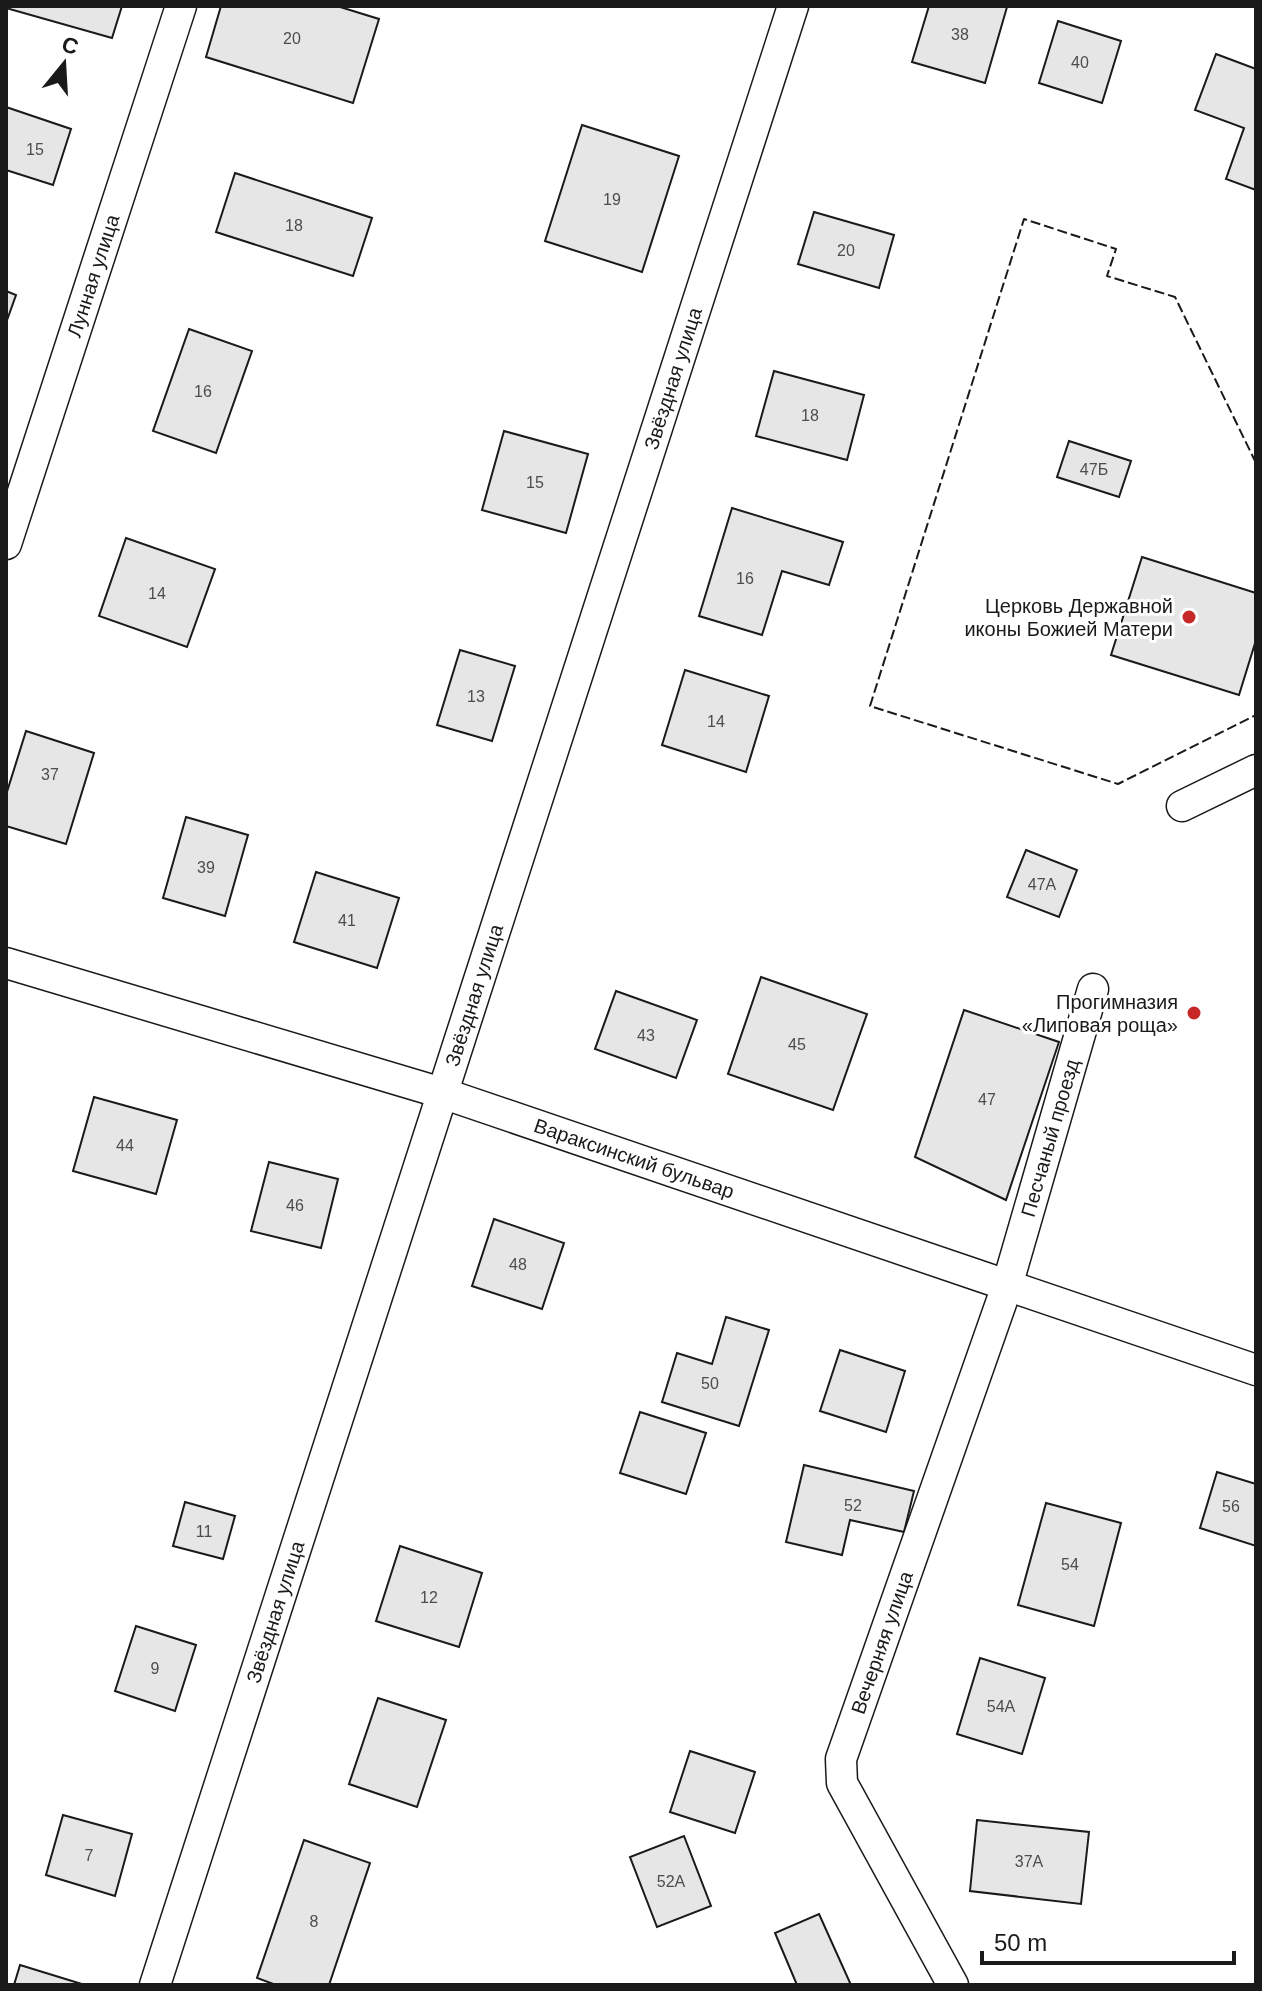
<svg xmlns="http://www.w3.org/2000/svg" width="1262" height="1991" viewBox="0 0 1262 1991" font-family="Arial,sans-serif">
<rect width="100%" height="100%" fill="#fff"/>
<g fill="#e6e6e6" stroke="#1a1a1a" stroke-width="2">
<polygon points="6,6 122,6 112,38 6,8"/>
<polygon points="221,6 337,6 379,19 353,103 206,57"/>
<polygon points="929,6 1007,7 985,83 912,62"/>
<polygon points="1058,21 1121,41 1102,103 1039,83"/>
<polygon points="1216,54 1256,69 1256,190 1226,179 1244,128 1195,110"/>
<polygon points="6,107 71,129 53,185 6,170"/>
<polygon points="582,125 679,156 642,272 545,241"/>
<polygon points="235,173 372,218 353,276 216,232"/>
<polygon points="814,212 894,235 879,288 798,264"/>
<polygon points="6,291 16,295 6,323"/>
<polygon points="189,329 252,351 216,453 153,431"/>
<polygon points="774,371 864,395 847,460 756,436"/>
<polygon points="504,431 588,454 566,533 482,510"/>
<polygon points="1069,441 1131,461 1119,497 1057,477"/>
<polygon points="732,508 843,542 829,585 782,571 762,635 699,616"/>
<polygon points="126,538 215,569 187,647 99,616"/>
<polygon points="1142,557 1256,593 1256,640 1239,695 1111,655"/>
<polygon points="460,650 515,666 492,741 437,725"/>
<polygon points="685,670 769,696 746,772 662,745"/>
<polygon points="26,731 94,753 66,844 6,826 6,795"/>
<polygon points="186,817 248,835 225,916 163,898"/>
<polygon points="1026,850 1077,870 1059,917 1007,897"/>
<polygon points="316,872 399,898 377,968 294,942"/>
<polygon points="761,977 867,1014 833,1110 728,1074"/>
<polygon points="616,991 697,1020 676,1078 595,1049"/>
<polygon points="964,1010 1059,1042 1006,1200 915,1157"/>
<polygon points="94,1097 177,1120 156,1194 73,1171"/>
<polygon points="269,1162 338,1179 321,1248 251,1231"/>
<polygon points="494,1219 564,1243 542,1309 472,1286"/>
<polygon points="726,1317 769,1330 739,1426 662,1402 677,1353 712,1364"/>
<polygon points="840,1350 905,1371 886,1432 820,1411"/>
<polygon points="640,1412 706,1433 686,1494 620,1473"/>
<polygon points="804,1465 914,1491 904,1532 850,1520 842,1555 786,1542"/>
<polygon points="1217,1472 1256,1484 1256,1546 1200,1528"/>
<polygon points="185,1502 235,1516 223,1559 173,1546"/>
<polygon points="1046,1503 1121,1523 1094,1626 1018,1605"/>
<polygon points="400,1546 482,1573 459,1647 376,1621"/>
<polygon points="136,1626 196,1645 175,1711 115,1691"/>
<polygon points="980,1658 1045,1678 1022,1754 957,1734"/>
<polygon points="378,1698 446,1720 417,1807 349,1784"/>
<polygon points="690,1751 755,1772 735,1833 670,1812"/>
<polygon points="63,1815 132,1834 115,1896 46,1875"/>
<polygon points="977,1820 1089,1832 1081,1904 970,1891"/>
<polygon points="684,1836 711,1906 657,1927 630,1857"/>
<polygon points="304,1840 370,1863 329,1985 276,1985 257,1978"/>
<polygon points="819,1914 851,1985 797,1985 775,1933"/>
<polygon points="20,1965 85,1985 14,1985"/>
</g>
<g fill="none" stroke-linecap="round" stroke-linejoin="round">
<defs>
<g id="street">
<path id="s1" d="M 6,544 L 181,6"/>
<polyline points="1182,806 1256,770"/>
<path id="s2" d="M 6,963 L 442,1093 L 1256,1370"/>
<path id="s3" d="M 155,1985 L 793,6"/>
<path id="s4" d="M 953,1985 L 842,1783 L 841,1759 L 1007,1286 L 1093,989"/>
</g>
</defs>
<use href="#street" stroke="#1a1a1a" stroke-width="33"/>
<use href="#street" stroke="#fff" stroke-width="30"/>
<polyline stroke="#1a1a1a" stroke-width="2" stroke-dasharray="10 4" stroke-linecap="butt" points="1256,463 1175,297 1107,276 1116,249 1024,219 870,706 1118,784 1256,715"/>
</g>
<g fill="#c62828" stroke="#fff" stroke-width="3">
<circle cx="1189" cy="617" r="8"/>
<circle cx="1194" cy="1013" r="8"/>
</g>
<g text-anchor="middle" stroke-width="6" stroke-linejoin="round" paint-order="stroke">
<g font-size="16" fill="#4d4d4d">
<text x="960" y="40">38</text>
<text x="292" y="44">20</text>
<text x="1080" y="68">40</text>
<text x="35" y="155">15</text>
<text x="612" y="205">19</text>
<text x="294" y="231">18</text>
<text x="846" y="256">20</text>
<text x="203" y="397">16</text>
<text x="810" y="421">18</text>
<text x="1094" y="475">47Б</text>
<text x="535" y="488">15</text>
<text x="745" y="584">16</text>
<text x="157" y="599">14</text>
<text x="476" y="702">13</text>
<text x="716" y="727">14</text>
<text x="50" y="780">37</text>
<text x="206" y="873">39</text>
<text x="1042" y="890">47А</text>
<text x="347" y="926">41</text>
<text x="646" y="1041">43</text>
<text x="797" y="1050">45</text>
<text x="987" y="1105">47</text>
<text x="125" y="1151">44</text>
<text x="295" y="1211">46</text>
<text x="518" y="1270">48</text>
<text x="710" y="1389">50</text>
<text x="853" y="1511">52</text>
<text x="1231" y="1512">56</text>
<text x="204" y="1537">11</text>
<text x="1070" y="1570">54</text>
<text x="429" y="1603">12</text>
<text x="155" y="1674">9</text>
<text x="1001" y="1712">54А</text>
<text x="89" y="1861">7</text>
<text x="1029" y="1867">37А</text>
<text x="671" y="1887">52А</text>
<text x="314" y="1927">8</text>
</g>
<g font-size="20" fill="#1a1a1a" stroke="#fff">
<text dy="7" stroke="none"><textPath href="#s1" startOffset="282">Лунная улица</textPath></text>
<text dy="7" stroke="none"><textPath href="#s3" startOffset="1688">Звёздная улица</textPath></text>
<text dy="7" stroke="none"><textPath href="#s3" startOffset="1040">Звёздная улица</textPath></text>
<text dy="7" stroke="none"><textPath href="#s4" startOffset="910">Песчаный проезд</textPath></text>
<text dy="7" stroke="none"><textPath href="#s2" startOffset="658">Вараксинский бульвар</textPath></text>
<text dy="7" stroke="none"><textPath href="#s3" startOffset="392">Звёздная улица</textPath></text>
<text dy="7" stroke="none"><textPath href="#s4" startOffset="378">Вечерняя улица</textPath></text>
</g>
<g font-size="20" fill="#1a1a1a" stroke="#fff" text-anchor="end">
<text x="1173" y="613">Церковь Державной<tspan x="1173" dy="23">иконы Божией Матери</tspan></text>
<text x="1178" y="1009">Прогимназия<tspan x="1178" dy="23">«Липовая роща»</tspan></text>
</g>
</g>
<rect width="1262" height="1991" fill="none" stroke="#1a1a1a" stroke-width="16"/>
<g transform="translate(64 64) rotate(18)" stroke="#ffffff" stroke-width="6" paint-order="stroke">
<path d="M0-6L14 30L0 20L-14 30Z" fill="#1a1a1a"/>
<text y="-12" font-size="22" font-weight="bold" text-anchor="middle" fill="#1a1a1a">С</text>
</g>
<path d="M982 1951v12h252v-12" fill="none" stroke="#1a1a1a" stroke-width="4"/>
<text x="994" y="1951" font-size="24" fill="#1a1a1a" stroke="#ffffff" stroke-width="6" paint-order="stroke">50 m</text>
</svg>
